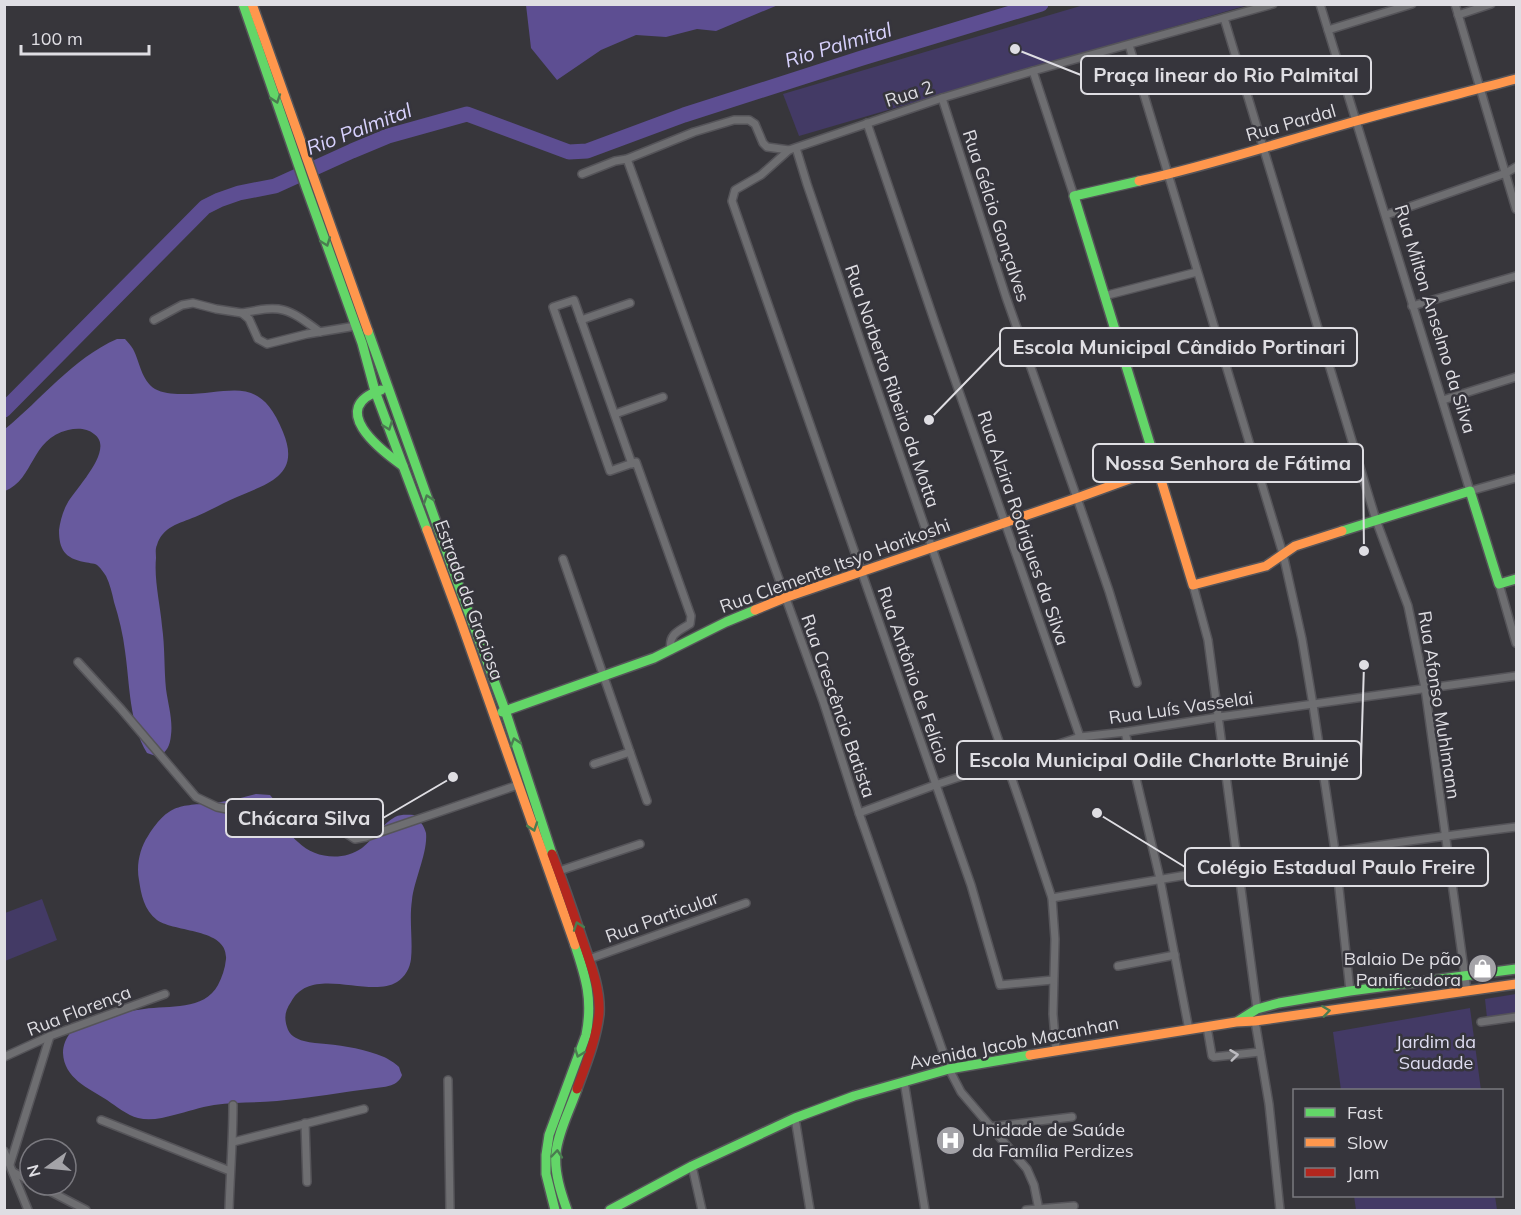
<svg xmlns="http://www.w3.org/2000/svg" width="1521" height="1215" viewBox="0 0 1521 1215" font-family="Mulish,sans-serif">
<rect width="100%" height="100%" fill="#37363b"/>
<g fill="#433a65">
<polygon points="1087,4 1248,5 799,136 783,94"/>
<polygon points="42,899 57,940 5,961 5,913"/>
<polygon points="1516,994 1516,1014 1487,1018 1485,999"/>
<polygon points="1470,1008 1481,1090 1341,1090 1333,1032"/>
<polygon points="1354,1196 1495,1196 1497,1210 1356,1210"/>
</g>
<g fill="#685a9e">
<path d="M 117,339 L 125,339 C 128,342 131,346 133,349 C 140,362 141,380 155,389 C 162,393 172,394 181,394 C 231,395 259,372 283,432 C 301,475 269,483 237,497 C 223,503 209,511 195,517 C 180,523 162,527 157,545 C 155,549 156,554 156,558 C 154,581 160,603 162,626 C 165,647 164,668 166,689 C 168,704 173,720 171,735 C 170,746 167,751 159,757 L 147,753 C 129,723 130,685 125,651 C 123,634 119,618 114,602 C 112,593 110,584 106,576 C 104,573 100,567 97,565 C 94,563 87,563 84,562 C 65,558 59,550 59,530 C 60,522 63,511 67,504 C 75,489 116,449 94,434 C 87,428 77,428 68,430 C 30,439 35,479 5,491 L 5,429 C 41,400 73,358 117,339 Z"/>
<path d="M 256,794 L 270,795 C 277,802 277,811 281,820 C 285,829 291,836 298,842 C 314,858 342,862 362,848 C 374,839 382,824 395,817 C 401,814 408,815 414,815 C 419,820 424,825 426,833 C 428,852 414,880 412,900 C 409,920 413,940 411,959 C 410,968 405,977 397,982 C 369,999 311,964 291,1002 C 285,1011 284,1017 287,1027 C 289,1035 296,1039 304,1041 C 311,1043 319,1043 326,1044 C 346,1046 365,1049 384,1057 C 388,1059 395,1063 399,1067 C 400,1070 401,1073 402,1075 C 398,1086 386,1087 376,1088 C 343,1092 310,1098 277,1101 C 256,1103 235,1102 214,1105 C 200,1107 187,1112 174,1115 C 163,1118 150,1121 138,1118 C 127,1115 117,1107 107,1100 C 88,1088 64,1078 63,1053 C 63,1045 66,1038 71,1032 C 78,1026 86,1024 95,1021 C 111,1016 127,1011 144,1009 C 169,1005 204,1011 218,985 C 222,977 225,969 226,959 C 228,928 176,933 157,920 C 144,910 141,894 139,880 C 136,865 140,848 148,836 C 171,800 182,807 221,802 C 233,800 244,797 256,794 Z"/>
</g>
<polygon fill="#5d4e92" points="526,5 526,4 778,5 716,31 697,29 666,37 636,35 601,50 557,80 531,48"/>
<g fill="none" stroke-linecap="round" stroke-linejoin="round">
<polyline stroke="#5d4e92" stroke-width="15" points="4,410 205,207 219,200 239,193 275,186 352,151 388,136 467,114 569,152 587,151 684,115 862,58 1041,4"/>
<defs>
<g id="street">
<polyline points="1320,4 1470,491 1516,478"/>
<polyline points="1455,4 1516,209"/>
<polyline points="1458,15 1491,4"/>
<polyline points="1224,18 1376,520 1408,606 1425,688 1467,991"/>
<polyline points="1328,30 1412,4"/>
<polyline points="1129,45 1283,554 1302,639 1313,705 1335,851 1350,991"/>
<polyline points="1033,71 1074,196"/>
<polyline points="942,98 1006,297 1077,498 1109,591 1137,683"/>
<polyline points="867,123 935,323 1080,737"/>
<polyline points="796,148 807,184 864,351 1024,814 1052,898 1055,939 1053,1014 1056,1050"/>
<polyline points="627,159 823,701 859,813 949,1069 961,1092 1027,1169 1034,1185 1039,1210"/>
<polyline points="582,174 615,161 627,159 694,132 734,120 749,120 755,124 763,143 767,147 789,150"/>
<polyline points="1386,215 1506,173 1516,167"/>
<polyline points="1104,296 1197,272"/>
<polyline points="1412,306 1516,276"/>
<path d="M 242,313 C 283,305 286,307 320,332"/>
<polyline points="154,320 182,305 193,303 216,309 242,313 249,319 258,339 267,344 307,334 356,326"/>
<polyline points="581,320 630,303"/>
<polyline points="1443,400 1516,377"/>
<polyline points="615,414 663,397"/>
<path d="M 632,464 L 574,300 L 553,307 L 610,471 L 636,462 L 691,616 L 690,624 C 678,631 668,635 671,650"/>
<polyline points="563,559 647,801"/>
<polyline points="1499,584 1516,643"/>
<polyline points="1193,585 1208,640 1257,1009"/>
<polyline points="78,662 121,709 196,797 217,807 237,811 282,806 300,806 312,811 355,839 366,837 518,785"/>
<polyline points="1125,732 1160,879 1189,1030"/>
<polyline points="594,764 630,752"/>
<polyline points="859,813 935,785 1080,737 1125,732 1219,717 1516,676"/>
<polyline points="559,871 640,844"/>
<path d="M 1052,898 C 1206,871 1361,846 1516,827"/>
<polyline points="589,959 746,903"/>
<polyline points="1118,966 1175,955"/>
<polyline points="1053,980 1000,985 971,885 732,201 735,190 761,175 789,150 942,98 1033,71 1273,4"/>
<polyline points="1255,1021 1269,1104 1280,1210"/>
<polyline points="1481,1022 1516,1017"/>
<polyline points="1207,1027 1212,1056 1214,1057 1260,1052"/>
<polyline points="4,1057 50,1036 165,994"/>
<polyline points="448,1080 450,1210"/>
<polyline points="904,1081 925,1210"/>
<polyline points="795,1118 810,1210"/>
<polyline points="101,1120 230,1171"/>
<polyline points="305,1123 307,1182"/>
<polyline points="989,1127 1072,1117"/>
<polyline points="233,1142 364,1109"/>
<polyline points="4,1151 28,1210"/>
<polyline points="10,1164 50,1036"/>
<polyline points="692,1166 702,1210"/>
<polyline points="13,1172 30,1181"/>
<polyline points="38,1185 86,1210"/>
<path d="M 229,1210 C 230,1175 233,1140 233,1105"/>
<polyline points="1026,1210 1074,1206"/>
</g>
<g id="fast">
<polyline points="243,4 306,187 362,343 375,391 427,530"/>
<polyline points="1139,181 1074,196 1158,470"/>
<polyline points="368,331 457,581 505,710 552,854"/>
<path d="M 381,390 C 327,408 379,449 403,466"/>
<polyline points="1342,531 1470,491 1499,584 1516,579"/>
<polyline points="502,712 654,658 726,622 755,610"/>
<polyline points="1238,1021 1257,1009 1279,1003 1350,991 1516,969"/>
<path d="M 555,1210 L 546,1174 L 546,1155 L 549,1135 L 586,1035 C 593,1000 586,978 575,945"/>
<path d="M 567,1210 C 561,1193 554,1172 556,1153 C 558,1132 570,1110 577,1089"/>
<polyline points="610,1210 692,1166 795,1118 854,1096 949,1069 1030,1055"/>
</g>
<g id="slow">
<polyline points="252,4 368,331"/>
<path d="M 1139,181 C 1212,165 1284,141 1356,121 C 1409,106 1463,93 1516,79"/>
<polyline points="1158,470 1193,585 1266,566 1295,546 1342,531"/>
<polyline points="427,530 460,619 575,945"/>
<polyline points="755,610 784,598 1077,498 1157,469"/>
<polyline points="1030,1055 1236,1022 1255,1021 1516,984"/>
</g>
<path id="jam" d="M 552,854 C 562,880 571,906 580,933 C 588,958 601,987 599,1014 C 596,1040 586,1064 577,1089"/>
</defs>
<use href="#street" stroke="#555459" stroke-width="10"/>
<use href="#fast" stroke="#555459" stroke-width="12"/>
<use href="#slow" stroke="#555459" stroke-width="12"/>
<use href="#jam" stroke="#555459" stroke-width="12"/>
<use href="#street" stroke="#6e6e71" stroke-width="7"/>
<use href="#fast" stroke="#63d668" stroke-width="9"/>
<use href="#slow" stroke="#ff974d" stroke-width="9"/>
<use href="#jam" stroke="#b3261e" stroke-width="9"/>
</g>
<defs><path id="oneway-chevron" d="M-2-3.5L2.5 0L-2 3.5" fill="none" stroke-width="1.6" stroke-linecap="round" stroke-linejoin="round" transform="scale(1.5)"/></defs>
<g stroke="#4a7d50">
<use href="#oneway-chevron" transform="translate(276 99) rotate(71)"/>
<use href="#oneway-chevron" transform="translate(326 242) rotate(70)"/>
<use href="#oneway-chevron" transform="translate(388 426) rotate(69)"/>
<use href="#oneway-chevron" transform="translate(428 499) rotate(-109)"/>
<use href="#oneway-chevron" transform="translate(515 742) rotate(-107)"/>
<use href="#oneway-chevron" transform="translate(533 827) rotate(71)"/>
<use href="#oneway-chevron" transform="translate(578 926) rotate(-109)"/>
<use href="#oneway-chevron" transform="translate(1326 1011) rotate(-8)"/>
<use href="#oneway-chevron" transform="translate(579 1053) rotate(110)"/>
<use href="#oneway-chevron" transform="translate(557 1154) rotate(-85)"/>
</g>
<use stroke="#bdbcc1" href="#oneway-chevron" transform="translate(1234 1055) rotate(-7)"/>
<defs>
<symbol id="shop-disc" viewBox="-11 -11 22 22"><circle r="9.5" fill="#a4a3a8" stroke="#36353c"/><path d="M-5-2.5h2.3a2.7 3.5 0 0 1 5.4 0H5L5.5 6h-11ZM-1.5-2.5h3a1.5 2.3 0 0 0-3 0Z" fill="#fff"/></symbol>
<symbol id="hospital-disc" viewBox="-11 -11 22 22"><circle r="9.5" fill="#a4a3a8" stroke="#36353c"/><path d="M-5-5h3v3.5h4V-5h3V5h-3V1.5h-4V5h-3Z" fill="#fff"/></symbol>
</defs>
<g fill-rule="evenodd">
<use href="#shop-disc" x="1466" y="952" width="33" height="33"/>
<use href="#hospital-disc" x="934" y="1124" width="33" height="33"/>
</g>
<g text-anchor="middle" stroke-width="5" stroke-linejoin="round" paint-order="stroke">
<g font-size="18" fill="#dfdee3" stroke="#36353c">
<text transform="translate(909 94) rotate(-18)" y="6">Rua 2</text>
<text transform="translate(1291 123) rotate(-16)" y="6">Rua Pardal</text>
<text transform="translate(996 216) rotate(72)" y="6">Rua Gélcio Gonçalves</text>
<text transform="translate(1435 319) rotate(73)" y="6">Rua Milton Anselmo da Silva</text>
<text transform="translate(892 386) rotate(71)" y="6">Rua Norberto Ribeiro da Motta</text>
<text transform="translate(1023 528) rotate(71)" y="6">Rua Alzira Rodrigues da Silva</text>
<text transform="translate(835 566) rotate(-20)" y="6">Rua Clemente Itsyo Horikoshi</text>
<text transform="translate(469 600) rotate(70)" y="6">Estrada da Graciosa</text>
<text transform="translate(913 675) rotate(71)" y="6">Rua Antônio de Felício</text>
<text transform="translate(1439 705) rotate(81)" y="6">Rua Afonso Muhlmann</text>
<text transform="translate(838 706) rotate(71)" y="6">Rua Crescêncio Batista</text>
<text transform="translate(1181 708) rotate(-8)" y="6">Rua Luís Vasselai</text>
<text transform="translate(662 917) rotate(-20)" y="6">Rua Particular</text>
<text transform="translate(79 1011) rotate(-21)" y="6">Rua Florença</text>
<text transform="translate(1014 1043) rotate(-11)" y="6">Avenida Jacob Macanhan</text>
</g>
<g font-size="18" fill="#dfdee3" stroke="#36353c" text-anchor="end">
<text x="1461" y="965">Balaio De pão<tspan x="1461" dy="21">Panificadora</tspan></text>
<text x="972" y="1136" text-anchor="start">Unidade de Saúde<tspan x="972" dy="21">da Família Perdizes</tspan></text>
</g>
<g font-size="18" fill="#dedcf1" stroke="#36353c">
<text x="1436" y="1048">Jardim da<tspan x="1436" dy="21">Saudade</tspan></text>
</g>
<g font-size="20" font-style="italic" fill="#d7d1fc" stroke="#36353c">
<text transform="translate(838 45) rotate(-17)" y="7">Rio Palmital</text>
<text transform="translate(359 129) rotate(-21)" y="7">Rio Palmital</text>
</g>
</g>
<path fill="none" stroke="#dfdee3" stroke-width="2" d="M1015 49L1081 75M929 420L1000 347M1364 551L1363 463M1364 665L1361 760M453 777L383 818M1097 813L1185 867"/>
<g fill="#dfdee3" stroke="#36353c" stroke-width="2">
<circle cx="1015" cy="49" r="6"/>
<circle cx="929" cy="420" r="6"/>
<circle cx="1364" cy="551" r="6"/>
<circle cx="1364" cy="665" r="6"/>
<circle cx="453" cy="777" r="6"/>
<circle cx="1097" cy="813" r="6"/>
</g>
<g fill="#36353c" stroke="#dfdee3" stroke-width="2">
<rect x="1081" y="56" width="290" height="38" rx="6"/>
<rect x="1000" y="328" width="357" height="38" rx="6"/>
<rect x="1093" y="444" width="270" height="38" rx="6"/>
<rect x="957" y="741" width="404" height="38" rx="6"/>
<rect x="226" y="799" width="157" height="38" rx="6"/>
<rect x="1185" y="848" width="303" height="38" rx="6"/>
</g>
<g font-size="20" text-anchor="middle" font-weight="bold" fill="#dfdee3">
<text x="1226" y="82">Praça linear do Rio Palmital</text>
<text x="1179" y="354">Escola Municipal Cândido Portinari</text>
<text x="1228" y="470">Nossa Senhora de Fátima</text>
<text x="1159" y="767">Escola Municipal Odile Charlotte Bruinjé</text>
<text x="304" y="825">Chácara Silva</text>
<text x="1336" y="874">Colégio Estadual Paulo Freire</text>
</g>
<rect width="1521" height="1215" fill="none" stroke="#dfdee3" stroke-width="12"/>
<rect x="1293" y="1089" width="210" height="108" fill="#36353c" stroke="#7a797f" stroke-width="1.5"/>
<rect x="1305" y="1108" width="30" height="9" fill="#63d668" stroke="#7a797f" stroke-width="1.5"/>
<text x="1347" y="1119" font-size="18" fill="#dfdee3">Fast</text>
<rect x="1305" y="1138" width="30" height="9" fill="#ff974d" stroke="#7a797f" stroke-width="1.5"/>
<text x="1347" y="1149" font-size="18" fill="#dfdee3">Slow</text>
<rect x="1305" y="1168" width="30" height="9" fill="#b3261e" stroke="#7a797f" stroke-width="1.5"/>
<text x="1347" y="1179" font-size="18" fill="#dfdee3">Jam</text>
<g transform="translate(48 1167) rotate(255)"><circle r="28" fill="#36353c" stroke="#7a797f" stroke-width="1.5"/>
<path d="M0-4.5L10 22L0 15L-10 22Z" fill="#a4a3a8"/>
<text y="-9" font-size="16" font-weight="bold" text-anchor="middle" fill="#dfdee3">N</text>
</g>
<path d="M21 45v9h128v-9" fill="none" stroke="#dfdee3" stroke-width="3"/>
<text x="30" y="45" font-size="18" fill="#dfdee3" stroke="#36353c" stroke-width="4.5" paint-order="stroke">100 m</text>
</svg>
